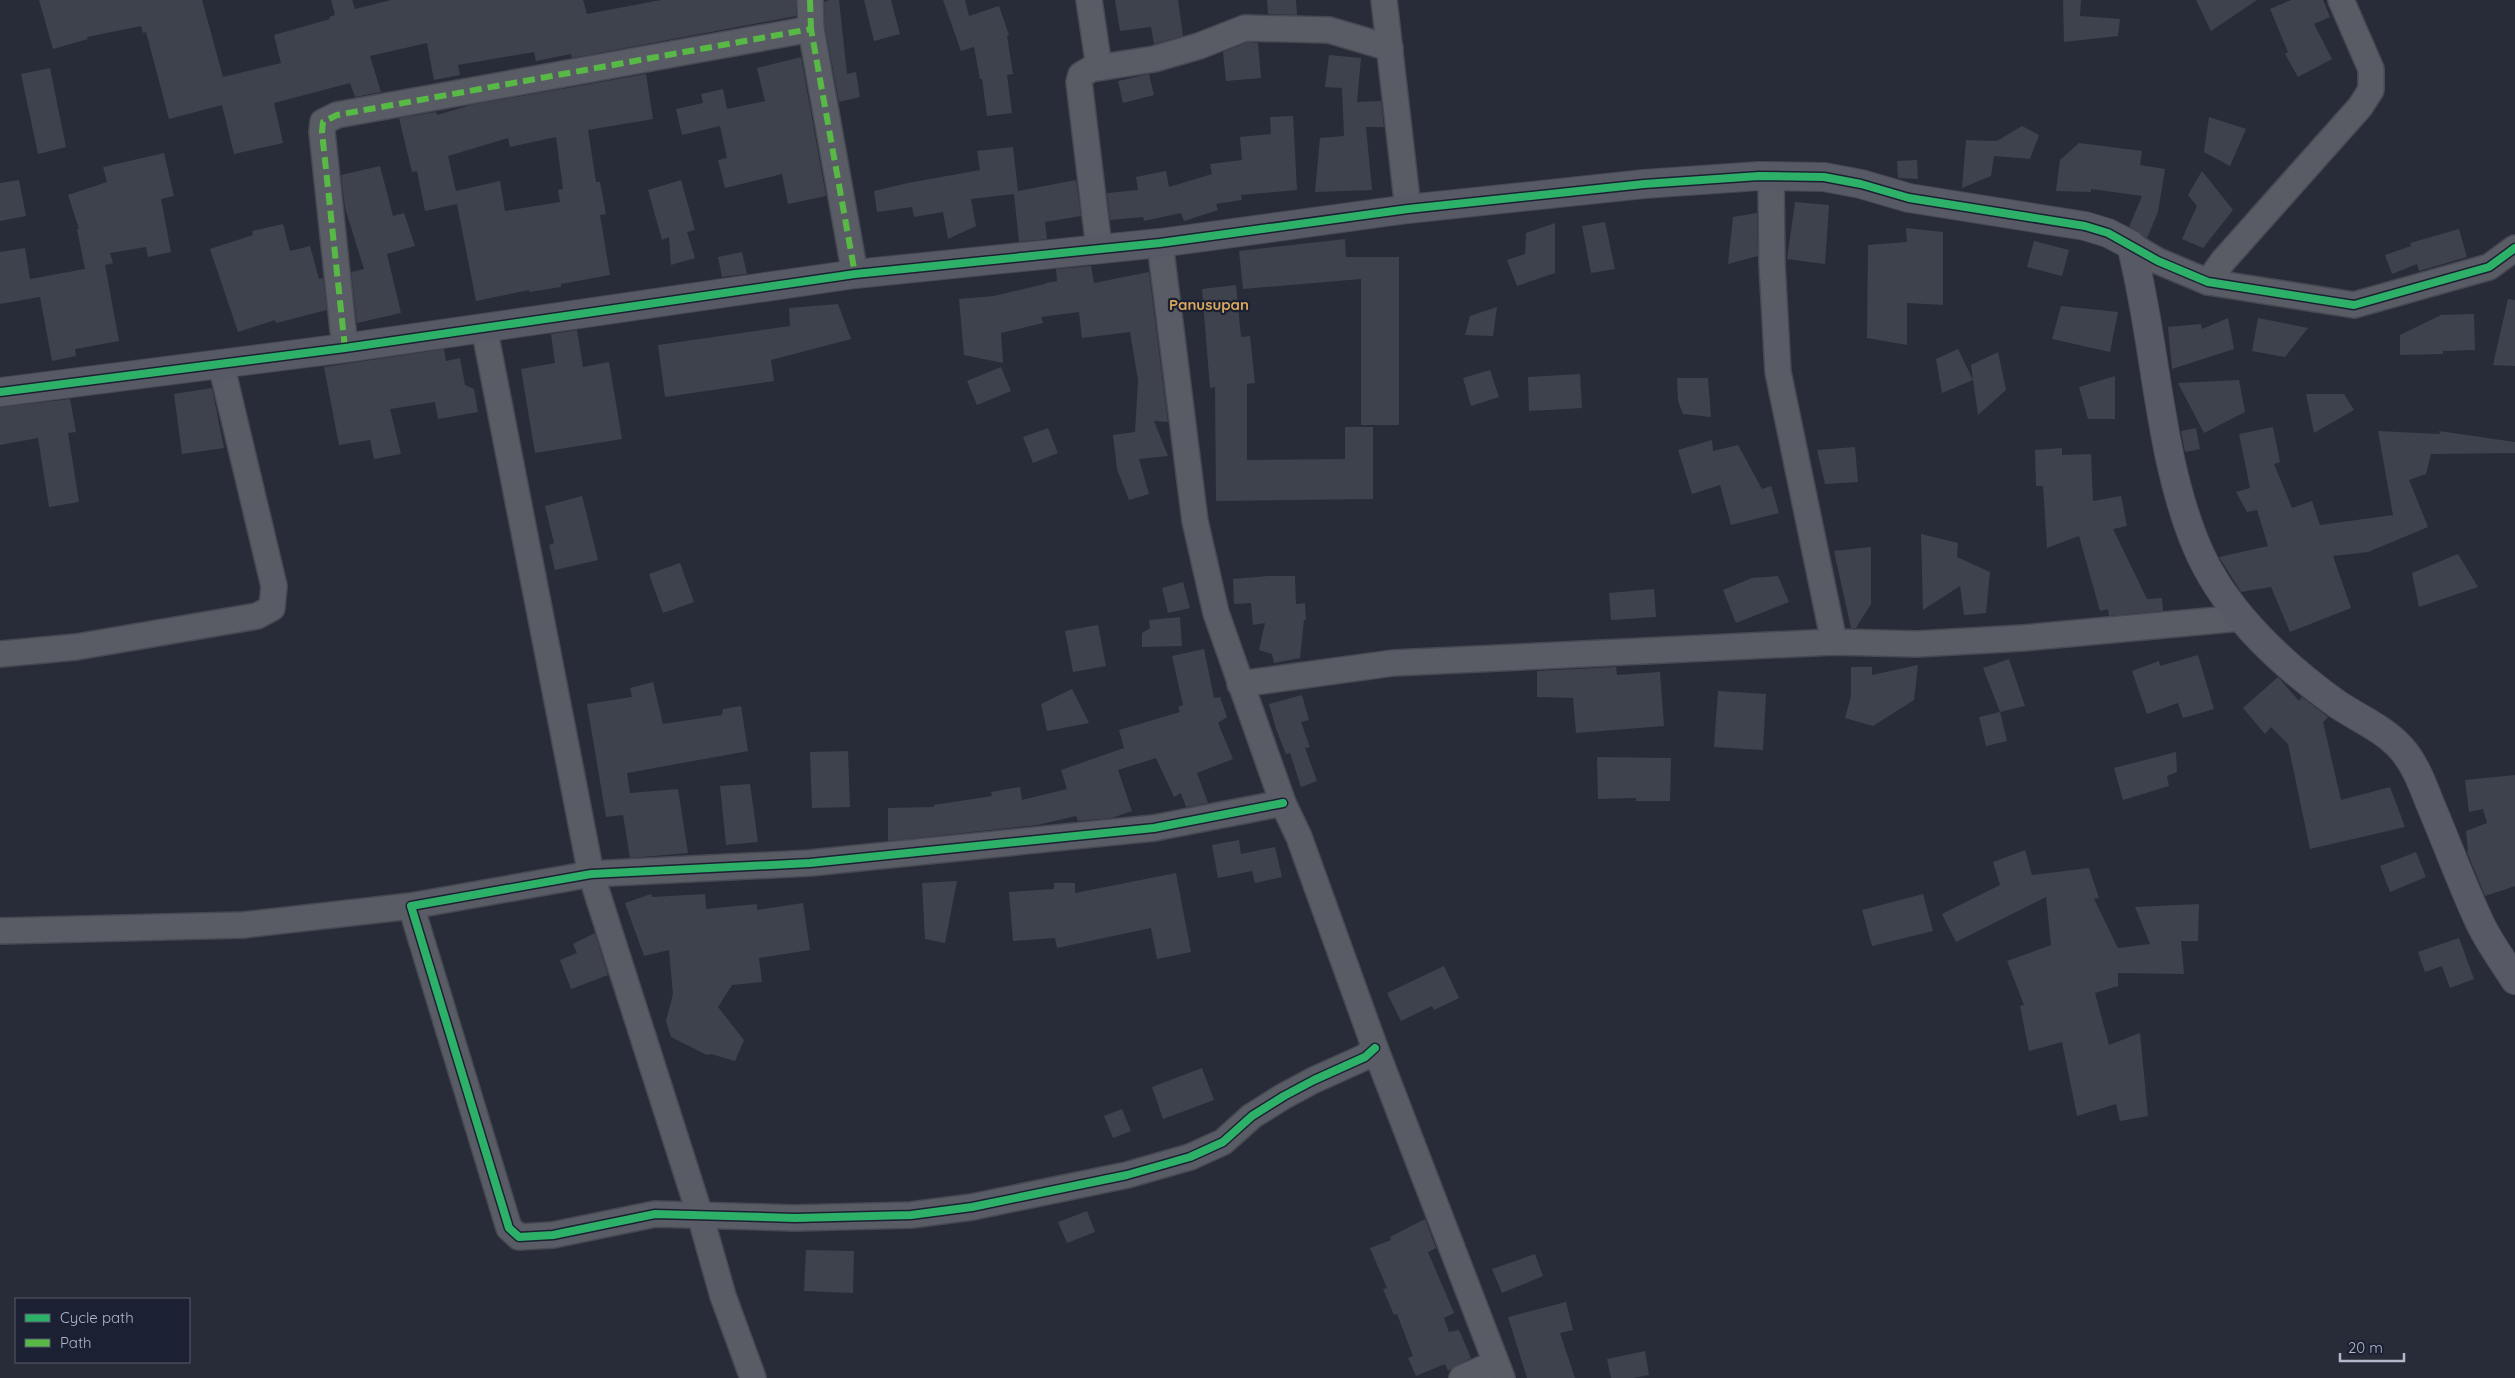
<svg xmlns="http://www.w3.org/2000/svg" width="2515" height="1378" viewBox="0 0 2515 1378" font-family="Quicksand,sans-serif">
<rect width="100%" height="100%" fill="#282c38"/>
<g fill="#3e424d" fill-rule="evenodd">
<polygon points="39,0 202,0 223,77 281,63 274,35 330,19 329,17 335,15 331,0 352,0 355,9 391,0 583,0 587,14 661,0 796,0 796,16 572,58 571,54 536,61 534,52 458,65 460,75 434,80 427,43 370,56 381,92 355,97 350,83 274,103 283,143 234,154 222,105 169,119 146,32 143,33 141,26 87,37 88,39 53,49"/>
<polygon points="829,0 839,0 847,74 856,72 860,97 839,102 825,27 824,2"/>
<polygon points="864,0 891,0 900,34 874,41"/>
<polygon points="943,0 965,0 969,16 999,6 1009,35 1007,36 1013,74 1007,75 1012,113 987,116 982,79 980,79 974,47 961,51"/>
<polygon points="1115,0 1178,0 1183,36 1154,44 1151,27 1120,31"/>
<polygon points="1267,0 1296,0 1297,15 1268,14"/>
<polygon points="2063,0 2081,0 2080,16 2120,19 2118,36 2064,42"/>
<polygon points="2196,0 2257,0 2211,31"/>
<polygon points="2291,0 2323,0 2330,17 2314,24 2332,59 2298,77 2285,54 2288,52 2270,9"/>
<polygon points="1248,42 1258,43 1261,78 1226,81 1223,52"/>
<polygon points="1329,55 1361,58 1357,102 1381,101 1384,127 1366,127 1372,190 1315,192 1320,138 1344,136 1342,88 1325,87"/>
<polygon points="801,57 826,196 788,204 782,174 725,188 718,160 727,158 720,126 682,135 676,109 703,103 701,94 723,89 727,109 765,101 757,68"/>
<polygon points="50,68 66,147 38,154 21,74"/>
<path d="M 646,74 L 653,119 L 588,130 L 596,182 L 600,182 L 606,214 L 600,215 L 610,275 L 561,284 L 561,287 L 529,292 L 529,290 L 476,301 L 457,204 L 425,211 L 417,171 L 412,172 L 399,118 L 436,112 L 437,115 L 471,105 ZM 556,137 L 563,189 L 558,190 L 560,202 L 505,211 L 500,181 L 456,191 L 448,156 L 508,138 L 510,147 Z"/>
<polygon points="1149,74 1154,95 1123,103 1118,81"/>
<polygon points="1293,116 1297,190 1241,195 1242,200 1216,204 1218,210 1184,221 1181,213 1144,221 1143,217 1110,220 1107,193 1138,190 1136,177 1166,171 1169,187 1212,174 1210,164 1242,160 1240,137 1271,134 1270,117"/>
<polygon points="2209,117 2246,129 2230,166 2204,152"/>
<polygon points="2022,126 2039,135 2030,159 1994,156 1991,176 1962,188 1966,140 1997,141"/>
<polygon points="2079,143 2142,151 2140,165 2165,169 2158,212 2147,238 2129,227 2142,196 2091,189 2091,192 2056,191 2060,160"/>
<polygon points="1013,147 1018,191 1076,180 1081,216 1045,222 1047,239 1019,242 1014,194 971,199 976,226 948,239 943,212 914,217 912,207 877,212 874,191 908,183 980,170 977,151"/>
<polygon points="164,153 174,196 161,199 171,252 148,257 146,247 110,253 113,263 105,265 119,341 75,349 76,356 52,361 40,297 0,304 0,252 25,248 30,279 85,269 77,229 79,229 68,195 107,182 103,167"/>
<polygon points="1917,160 1918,179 1898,178 1897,161"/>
<polygon points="380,166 393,216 404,213 415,246 387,254 401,313 357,323 351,272 364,269 345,208 341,175"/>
<polygon points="2202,171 2233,210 2203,248 2182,239 2197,206 2188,195"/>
<polygon points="19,180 26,216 0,221 0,183"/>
<polygon points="681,180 695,230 687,232 695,258 671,265 669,237 662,240 648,190"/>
<polygon points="1795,202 1829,205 1825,264 1787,259"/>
<polygon points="1757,213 1758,256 1728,264 1733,217"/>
<polygon points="1605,222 1615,269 1591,273 1582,226"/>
<polygon points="1555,223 1555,273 1517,286 1507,260 1525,254 1526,233"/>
<polygon points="283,224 290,251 310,246 319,279 323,278 327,310 276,323 275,320 238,332 210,249 253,235 252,231"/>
<polygon points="1906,228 1943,232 1943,305 1907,303 1907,345 1867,338 1868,245 1907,242"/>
<polygon points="2459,229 2467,257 2419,271 2417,264 2392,274 2385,255 2411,246 2410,243"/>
<polygon points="1345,239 1346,257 1399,257 1399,425 1361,425 1361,279 1243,289 1239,251"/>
<polygon points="2034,241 2069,250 2062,276 2027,267"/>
<polygon points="742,252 747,274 722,277 718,257"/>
<polygon points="1091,266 1094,283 1149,272 1168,422 1154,421 1168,456 1139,459 1149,494 1129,500 1117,469 1113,435 1135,432 1138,380 1130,332 1082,338 1079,312 1041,317 1043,323 1001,333 1003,363 964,355 959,299 994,296 1045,284 1045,283 1057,281 1056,269"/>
<polygon points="1236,285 1241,337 1250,336 1255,383 1247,384 1247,460 1345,459 1345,427 1373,427 1373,499 1216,501 1215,387 1210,388 1202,289"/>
<polygon points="2508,299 2515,300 2515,366 2493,365"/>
<polygon points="838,304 851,339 771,360 774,381 665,397 658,345 790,326 789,308"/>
<polygon points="2061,306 2118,312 2110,352 2052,339"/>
<polygon points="1497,307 1493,336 1465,335 1470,316"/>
<polygon points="2474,314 2475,350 2443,351 2443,354 2400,355 2400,335 2441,315"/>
<polygon points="2228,318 2234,349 2172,369 2168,327 2201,324 2202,329"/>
<polygon points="2258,318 2308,328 2285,357 2252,351"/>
<polygon points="577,330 583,367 609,362 622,439 535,453 521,369 555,363 551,334"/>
<polygon points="444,349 446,361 460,358 465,385 474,389 478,412 438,419 435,402 390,409 401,454 374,459 370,440 339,445 324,367"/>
<polygon points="1958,349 1973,380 1942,393 1936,359"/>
<polygon points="1998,352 2006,390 1978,415 1971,365"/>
<polygon points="1001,367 1011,391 977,405 967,381"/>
<polygon points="1490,370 1499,397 1471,406 1463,378"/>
<polygon points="1580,374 1582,408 1529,411 1528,377"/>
<polygon points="2115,376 2115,419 2088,419 2079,387"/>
<polygon points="1677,378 1708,378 1711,417 1683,414 1678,401"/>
<polygon points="2239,380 2245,412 2204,433 2178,383"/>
<polygon points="212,388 224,448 182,454 174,394"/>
<polygon points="2306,394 2344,394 2354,410 2314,433"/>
<polygon points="70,399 76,432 68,433 79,502 49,507 38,438 0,445 0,407"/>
<polygon points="2273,427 2280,462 2274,464 2292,508 2312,501 2320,525 2393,515 2378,431 2440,434 2439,431 2515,442 2515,453 2431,454 2426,474 2409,480 2428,527 2368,552 2333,556 2351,608 2290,632 2271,587 2241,592 2219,557 2268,546 2257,510 2247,512 2236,492 2250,488 2239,434"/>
<polygon points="1048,428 1058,453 1033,463 1023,437"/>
<polygon points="2196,428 2200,449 2185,452 2181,431"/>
<polygon points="1712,440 1713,451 1738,445 1762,489 1771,486 1779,513 1731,525 1720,485 1692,494 1678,450"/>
<polygon points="1855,447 1858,482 1825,484 1817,450"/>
<polygon points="2062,448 2062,455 2091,454 2093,501 2121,496 2127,526 2113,529 2147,599 2162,598 2163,611 2109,616 2108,609 2100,611 2079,536 2047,548 2043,486 2036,486 2035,450"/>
<polygon points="582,496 598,560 555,570 549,545 554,543 545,506"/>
<polygon points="1921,534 1958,543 1957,557 1990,572 1986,613 1964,615 1960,586 1923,610"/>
<polygon points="1871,547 1871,604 1856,628 1851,628 1834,551"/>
<polygon points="2458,554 2478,587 2419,607 2412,573"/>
<polygon points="680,563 694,602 663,613 649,574"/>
<polygon points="1268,576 1295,576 1296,604 1305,603 1306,620 1304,620 1300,658 1274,663 1272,654 1259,650 1265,623 1253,625 1251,603 1234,604 1233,579"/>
<polygon points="1778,576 1789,602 1736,623 1723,590 1752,578"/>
<polygon points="1183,582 1190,608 1168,613 1162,588"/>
<polygon points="1654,589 1656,617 1611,620 1609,593"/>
<polygon points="1180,617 1182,646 1142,647 1142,633 1150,628 1149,620"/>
<polygon points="1098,625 1106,666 1073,672 1065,631"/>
<polygon points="1204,649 1214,698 1220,697 1227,717 1218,723 1233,759 1197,773 1208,803 1186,807 1181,793 1174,797 1156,758 1118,770 1132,811 1112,818 1078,821 1076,816 1037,825 888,841 888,808 934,807 934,805 992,796 991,792 1020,787 1022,800 1067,789 1061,770 1124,748 1119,730 1180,712 1178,707 1183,705 1172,656"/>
<polygon points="2198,655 2214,709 2183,718 2178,703 2147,714 2132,671 2159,661 2160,666"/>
<polygon points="2009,659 2025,706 2000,712 1983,668"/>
<polygon points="1918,665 1914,700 1873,726 1845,718 1851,696 1851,667 1872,667 1872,675"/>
<polygon points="1616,667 1617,675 1660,672 1664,726 1576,733 1573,698 1537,697 1537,671"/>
<polygon points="2278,677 2299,701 2302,697 2328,717 2323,722 2341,800 2390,787 2405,827 2310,849 2288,744 2271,727 2265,734 2243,708"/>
<polygon points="653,682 663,724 722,715 723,709 741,706 748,751 627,773 630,793 678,789 688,853 630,858 623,815 606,817 587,704 632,697 630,688"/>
<polygon points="1072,689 1089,723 1047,731 1041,704"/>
<polygon points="1718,691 1766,694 1763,750 1714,747"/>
<polygon points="1302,695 1309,720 1301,722 1310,747 1305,748 1317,781 1301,787 1290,753 1286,754 1276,729 1269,704"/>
<polygon points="2000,712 2007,741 1986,746 1979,717"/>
<polygon points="848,751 850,807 812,808 810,752"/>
<polygon points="2176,752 2177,772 2167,776 2169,786 2123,800 2114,768"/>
<polygon points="1597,757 1671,758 1670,801 1636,801 1636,798 1598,799"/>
<polygon points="2515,775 2515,886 2485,896 2467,852 2468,851 2466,831 2487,823 2483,809 2469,812 2465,780"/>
<polygon points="750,784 758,842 726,845 720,786"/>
<polygon points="1239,840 1241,854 1275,847 1282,877 1255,883 1252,871 1218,878 1212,845"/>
<polygon points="2025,850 2032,875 2089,868 2099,898 2094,899 2118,948 2150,944 2135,907 2199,904 2198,941 2181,941 2184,974 2118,973 2118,986 2095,993 2109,1045 2140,1033 2148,1116 2120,1121 2116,1104 2077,1116 2062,1042 2029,1051 2020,1006 2024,1005 2007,961 2051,945 2046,897 1956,942 1942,914 2000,885 1993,862"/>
<polygon points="2416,852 2426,877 2390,892 2380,866"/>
<polygon points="1176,873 1191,952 1157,959 1151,928 1057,948 1055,938 1013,941 1009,892 1054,889 1054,883 1075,883 1075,893"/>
<polygon points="957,881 945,943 925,939 922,883"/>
<polygon points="651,894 652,897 705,894 706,909 757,904 757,910 803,903 810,950 759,958 762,982 732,985 718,1007 744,1040 735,1061 711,1054 707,1055 671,1037 666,1021 673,994 669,950 644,956 625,903"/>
<polygon points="1923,894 1933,931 1872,946 1862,910"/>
<polygon points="595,933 608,975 571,989 560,960 577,953 573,944"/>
<polygon points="2459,938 2474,979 2450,988 2442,966 2425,972 2418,952"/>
<polygon points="1444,966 1459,998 1434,1010 1432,1006 1401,1021 1387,993"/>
<polygon points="1202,1068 1214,1100 1163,1119 1152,1087"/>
<polygon points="1122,1109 1131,1131 1113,1138 1104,1116"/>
<polygon points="1087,1211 1095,1232 1067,1243 1058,1222"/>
<polygon points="1425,1219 1436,1248 1428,1252 1454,1313 1444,1318 1449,1332 1459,1330 1471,1358 1448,1371 1445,1364 1416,1376 1408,1358 1413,1356 1397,1314 1394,1315 1383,1289 1387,1288 1370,1248 1391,1240 1390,1237"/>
<polygon points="806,1250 854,1251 853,1293 804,1291"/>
<polygon points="1535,1254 1543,1276 1502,1293 1492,1269"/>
<polygon points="1566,1302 1573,1330 1560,1333 1575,1378 1527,1378 1508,1317"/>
<polygon points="1645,1351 1649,1375 1633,1378 1611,1378 1607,1359"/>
</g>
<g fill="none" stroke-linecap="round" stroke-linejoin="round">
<defs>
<g id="street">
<polyline points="810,0 811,29"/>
<polyline points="1089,0 1099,67"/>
<polyline points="1384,0 1408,209"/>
<polyline points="1771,176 1772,264 1778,372 1834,642"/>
<polyline points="1160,243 1195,521 1216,613 1283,803 1299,837 1375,1048 1502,1378"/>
<polyline points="2131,245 2158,261 2208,282 2354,305 2489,267 2515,248"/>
<polyline points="1099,248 1079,82 1081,75 1091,69 1154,59 1199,46 1245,28 1329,30 1390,48"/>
<polyline points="2208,282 2223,261 2360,107 2371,90 2371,69 2341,0"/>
<polyline points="484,327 591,874 700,1215 723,1296 753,1378"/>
<polyline points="345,348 322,132 323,122 337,115 811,29 855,274"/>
<polyline points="0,654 76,647 257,616 272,608 274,586 221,364"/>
<polyline points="1240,684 1393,663 1834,642 1917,644 2023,638 2241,618"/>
<polyline points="1283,803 1154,828 810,863 591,874 411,906 509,1228 519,1237 553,1235 655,1214 795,1218 911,1215 972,1207 1127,1175 1190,1157 1223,1142 1252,1116 1284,1096 1314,1080 1365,1057 1375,1048"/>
<polyline points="0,931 243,925 411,906"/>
<polyline points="1462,1378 1496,1363"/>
</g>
<path id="secondary" d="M 0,392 L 345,348 L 855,274 L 1160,243 L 1408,209 L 1644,184 L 1759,176 L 1824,177 L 1861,184 L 1909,198 L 2085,226 L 2108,233 L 2131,245 C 2157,344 2158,463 2201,556 C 2230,617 2283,665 2337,704 C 2358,718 2384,729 2401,748 C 2414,762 2422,783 2429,801 C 2446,841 2461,882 2479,921 C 2488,941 2503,961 2515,980"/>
</defs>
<use href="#street" stroke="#464952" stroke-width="28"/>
<use href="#secondary" stroke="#464952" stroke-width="30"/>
<use href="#street" stroke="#595c65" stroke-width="25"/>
<use href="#secondary" stroke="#575a64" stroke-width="28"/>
<g stroke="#58b947" stroke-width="6" stroke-dasharray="12 6" stroke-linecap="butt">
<polyline points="810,0 811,29"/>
<polyline points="345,348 322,132 323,122 337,115 811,29 855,274"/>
</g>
<defs>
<g id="cycleway">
<polyline points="0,392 345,348 855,274 1160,243 1408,209 1644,184 1759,176 1824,177 1861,184 1909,198 2085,226 2108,233 2158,261 2208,282 2354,305 2489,267 2515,248"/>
<polyline points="1283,803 1154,828 810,863 591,874 411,906 509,1228 519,1237 553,1235 655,1214 795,1218 911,1215 972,1207 1127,1175 1190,1157 1223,1142 1252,1116 1284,1096 1314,1080 1365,1057 1375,1048"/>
</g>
</defs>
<use href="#cycleway" stroke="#1b2133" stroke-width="11"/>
<use href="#cycleway" stroke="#2db169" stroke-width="8"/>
</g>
<g text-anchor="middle" stroke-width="4.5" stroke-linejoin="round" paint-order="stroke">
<g font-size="15" font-weight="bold" fill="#daa75c" stroke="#1b2133">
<text x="1209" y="310">Panusupan</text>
</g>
</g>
<rect x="15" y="1298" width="175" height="65" fill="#1b2133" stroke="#575d6f"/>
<rect x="25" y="1314" width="25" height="8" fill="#2db169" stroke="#575d6f"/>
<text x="60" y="1323" font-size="15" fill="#b2b7c9">Cycle path</text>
<rect x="25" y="1339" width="25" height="8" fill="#58b947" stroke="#575d6f"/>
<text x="60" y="1348" font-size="15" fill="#b2b7c9">Path</text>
<path d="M2340 1353v8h64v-8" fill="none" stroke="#b2b7c9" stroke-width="2.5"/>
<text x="2348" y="1353" font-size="15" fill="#b2b7c9" stroke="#1b2133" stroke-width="4" paint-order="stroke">20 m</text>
</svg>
